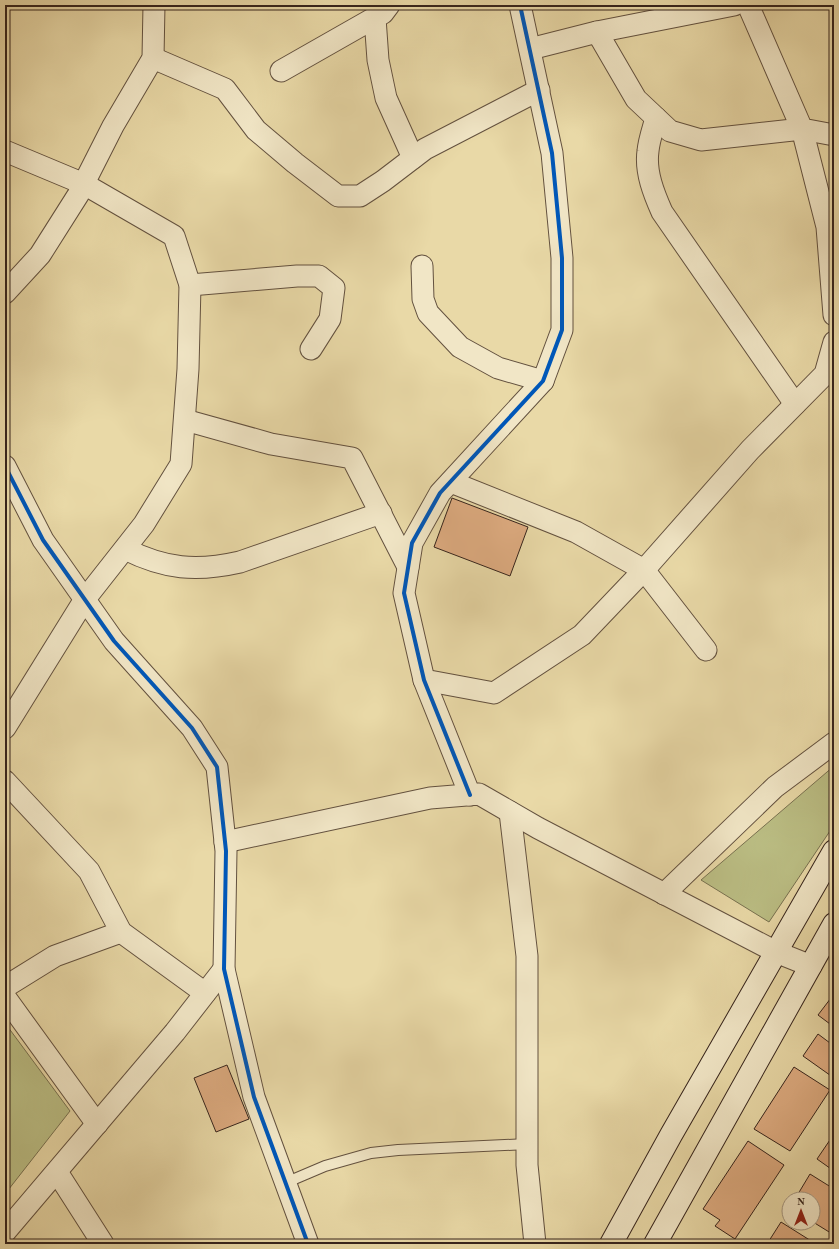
<svg xmlns="http://www.w3.org/2000/svg" width="839" height="1249" viewBox="0 0 839 1249" font-family="'Old Standard TT',serif">
<rect width="100%" height="100%" fill="#e9d9a7"/>
<filter id="stains"><feTurbulence type="fractalNoise" baseFrequency=".005" numOctaves="4"/><feColorMatrix values="0 0 0 0 .2 0 0 0 0 .09 0 0 0 0 .02 0 0 0 .5 -.17"/></filter>
<radialGradient id="worn" r=".72"><stop offset=".6" stop-color="#630" stop-opacity="0"/><stop offset="1" stop-color="#630" stop-opacity=".3"/></radialGradient>
<g fill="#bbbe84" stroke="#787150">
<polygon points="834,766 834,825 769,922 701,880"/>
<polygon points="5,1023 70,1111 5,1194"/>
</g>
<g fill="#ddab80" stroke="#36241c">
<polygon points="452,498 528,527 510,576 434,547"/>
<polygon points="834,994 834,1027 818,1015"/>
<polygon points="818,1034 834,1046 834,1078 803,1056"/>
<polygon points="227,1065 249,1119 216,1132 194,1078"/>
<polygon points="794,1067 830,1090 790,1151 754,1129"/>
<polygon points="834,1134 834,1171 817,1159"/>
<polygon points="748,1141 784,1165 735,1239 715,1226 720,1220 703,1209"/>
<polygon points="810,1174 834,1189 834,1235 813,1222 813,1199 795,1199"/>
<polygon points="781,1222 816,1244 767,1244"/>
</g>
<g fill="none" stroke-linecap="round" stroke-linejoin="round">
<defs>
<polyline id="service" points="285,1183 325,1166 371,1153 398,1150 527,1144"/>
<g id="minor">
<polyline points="748,5 802,129 834,135"/>
<polyline points="375,18 378,60 386,98 413,158"/>
<polyline points="597,32 636,99 670,131 701,140 802,129 827,227 834,315"/>
<polyline points="530,49 597,32 734,5"/>
<polyline points="153,58 225,89 256,130 295,163 338,196 360,196 383,181 425,149 539,90"/>
<polyline points="281,71 383,13 389,5"/>
<path d="M 656,118 C 653,129 649,140 648,151 C 645,172 654,194 662,212 L 795,404"/>
<polyline points="5,151 84,184 174,236 190,285 188,369 181,464 144,524 85,599 5,728"/>
<polyline points="422,266 423,299 428,313 460,347 498,368 543,381"/>
<polyline points="190,285 297,276 319,276 334,288 330,319 311,349"/>
<polyline points="5,293 40,255 78,195 113,126 153,58 154,5"/>
<polyline points="185,420 271,444 352,458 408,567"/>
<polyline points="5,466 43,540 114,641 192,728 217,767 226,851 224,969 254,1097 308,1244"/>
<polyline points="451,482 576,532 644,570 706,650"/>
<path d="M 125,549 C 165,569 196,572 240,562 L 381,513"/>
<polyline points="424,680 494,693 582,635 644,570 750,450 825,374 834,342"/>
<polyline points="5,781 89,871 121,932 205,993"/>
<polyline points="470,795 424,680 404,593 412,543 440,493 543,381 562,330 562,258 552,153 520,5"/>
<polyline points="510,812 527,956 527,1165 535,1244"/>
<polyline points="225,842 430,798 479,794 538,828 776,952 811,966"/>
<polyline points="664,894 775,787 834,743"/>
<polyline points="5,987 55,956 121,932"/>
<polyline points="5,997 97,1124"/>
<polyline points="57,1172 103,1244"/>
<polyline points="5,1232 175,1032 224,969"/>
</g>
<g id="secondary">
<polyline points="611,1244 671,1135 834,851"/>
<polyline points="655,1244 834,924"/>
</g>
</defs>
<use href="#service" stroke="#63513f" stroke-width="12"/>
<use href="#minor" stroke="#63513f" stroke-width="23"/>
<use href="#secondary" stroke="#36241c" stroke-width="24"/>
<use href="#service" stroke="#f1e6c6" stroke-width="10"/>
<use href="#minor" stroke="#f1e6c6" stroke-width="21"/>
<use href="#secondary" stroke="#f1e6c6" stroke-width="22"/>
<defs>
<g id="cycleway">
<polyline points="5,466 43,540 114,641 192,728 217,767 226,851 224,969 254,1097 308,1244"/>
<polyline points="470,795 424,680 404,593 412,543 440,493 543,381 562,330 562,258 552,153 520,5"/>
</g>
</defs>
<use href="#cycleway" stroke="#f1e6c6" stroke-width="6"/>
<use href="#cycleway" stroke="#0057b8" stroke-width="4"/>
</g>
<rect width="839" height="1249" fill="none" stroke="#e9d9a7" stroke-width="20"/>
<rect x="6" y="6" width="827" height="1237" fill="none" stroke="#36241c" stroke-width="2"/>
<rect x="10" y="10" width="819" height="1229" fill="none" stroke="#36241c"/>
<g transform="translate(801 1211)"><circle r="19" fill="#f1e6c6" stroke="#a69882"/>
<path d="M0-3L7 15L0 10L-7 15Z" fill="#8f2418"/>
<text y="-6" font-size="11" font-weight="bold" text-anchor="middle" fill="#36241c">N</text>
</g>
<rect width="100%" height="100%" filter="url(#stains)"/>
<rect width="100%" height="100%" fill="url(#worn)"/>
</svg>
